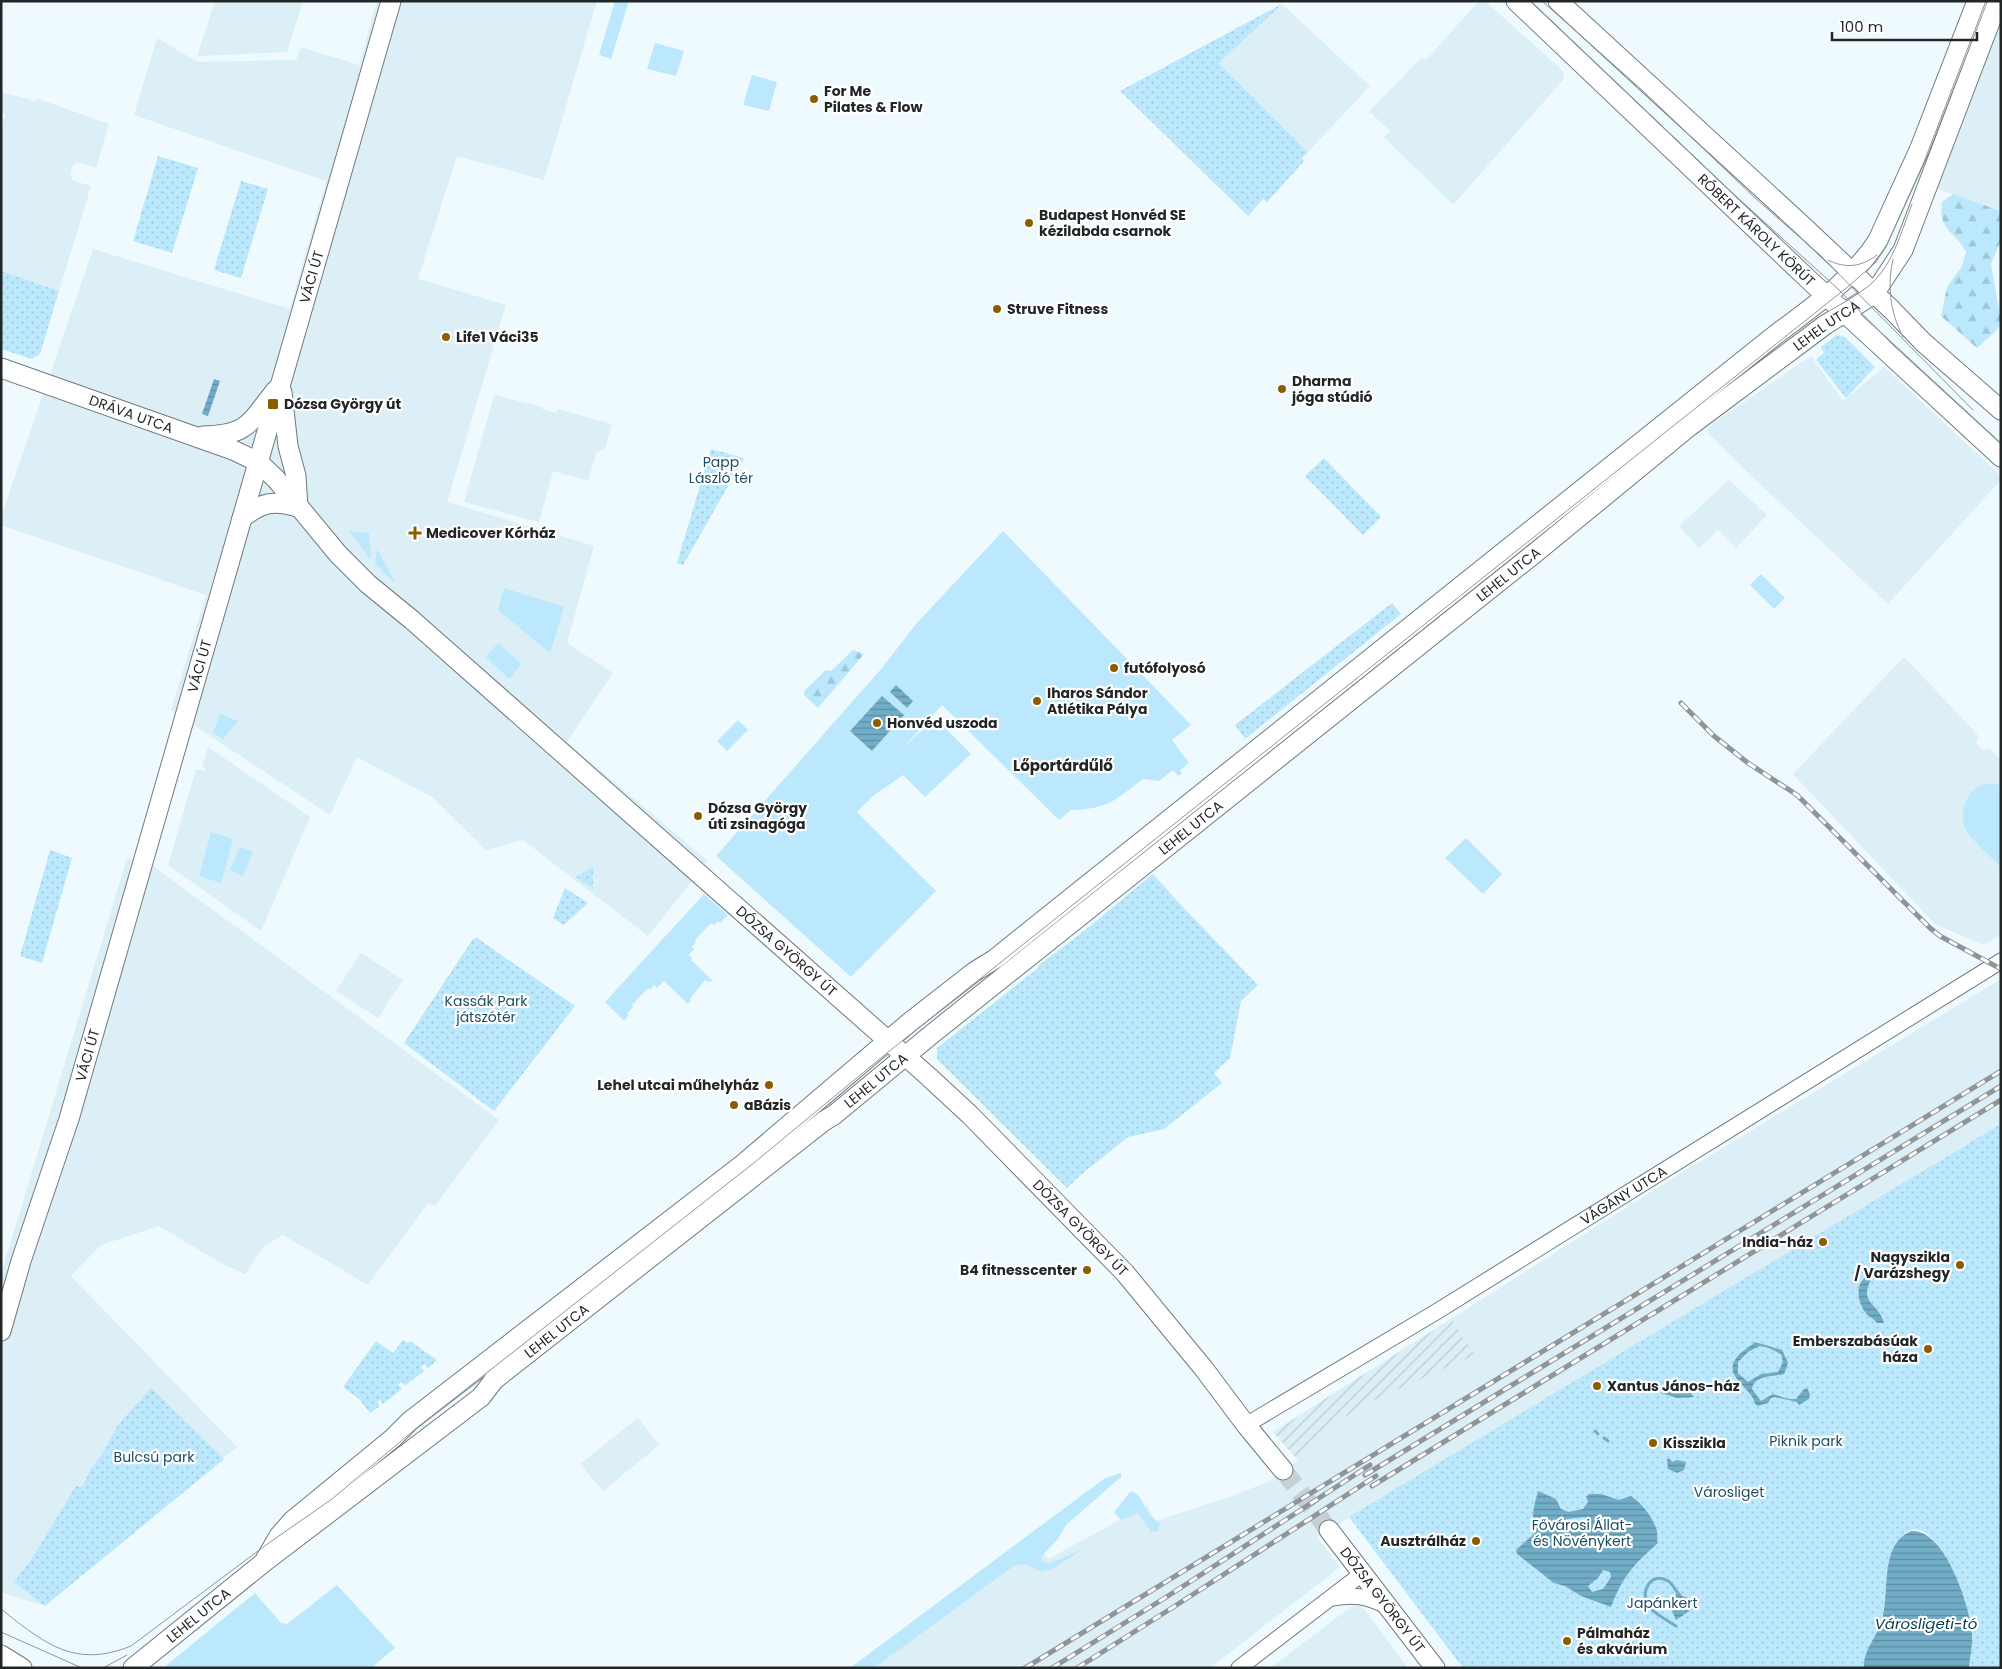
<svg xmlns="http://www.w3.org/2000/svg" width="2002" height="1669" viewBox="0 0 2002 1669" font-family="Poppins,sans-serif">
<defs>
<pattern id="industrial-furrows" width="10" height="10" patternUnits="userSpaceOnUse" patternTransform="scale(1.25)"><rect width="10" height="10" fill="#dceef6"/><path d="M-1 1l2-2M0 10L10 0M9 11l2-2" fill="none" stroke="#bcccd3"/></pattern>
<pattern id="forest-firs" width="22" height="20" patternUnits="userSpaceOnUse" patternTransform="scale(1.25)"><rect width="22" height="20" fill="#bbe8fc"/><path d="M5 1l3.5 6h-7zM16 11l3.5 6h-7z" fill="#a0c7d8"/></pattern>
<pattern id="park-dots" width="8" height="8" patternUnits="userSpaceOnUse" patternTransform="scale(1.25)"><rect width="8" height="8" fill="#bbe8fc"/><path d="M2 2h.1M6 6h.1" fill="none" stroke="#a0c7d8" stroke-width="1.8" stroke-linecap="round"/></pattern>
<pattern id="water-rules" width="6" height="5" patternUnits="userSpaceOnUse" patternTransform="scale(1.25)"><rect width="6" height="5" fill="#71adc7"/><path d="M0 2.5h6" fill="none" stroke="#5c8da2"/></pattern>
</defs>
<rect width="100%" height="100%" fill="#effafe"/>
<g fill="#dceef6">
<polygon points="215,1 303,1 287,52 197,56"/>
<polygon points="377,1 597,1 544,180 457,156 418,279 506,305 447,502 594,546 567,643 613,673 567,742 708,861 648,936 523,840 486,850 432,797 357,757 330,815 171,710 206,595 1,525 1,517 93,249 290,309 326,181 134,115 157,38 198,62 296,60 301,47 359,65"/>
<polygon points="1479,1 1485,1 1564,72 1563,80 1453,205 1384,137 1390,131 1370,112 1364,117 1422,57 1426,60"/>
<polygon points="1282,4 1370,86 1308,152 1219,63"/>
<polygon points="2001,19 2001,210 1934,188"/>
<polygon points="1,92 35,101 36,98 109,124 96,168 76,162 75,166 73,165 70,175 72,176 71,180 91,186 59,291 1,271 1,122 3,122 6,114 1,112"/>
<polygon points="1811,356 1843,401 1884,367 2001,476 2001,480 1888,604 1743,468 1708,433 1708,428 1718,420"/>
<polygon points="494,395 543,407 542,409 556,413 558,409 612,424 605,448 596,453 588,481 553,471 539,522 464,502"/>
<polygon points="1729,480 1767,515 1736,548 1718,530 1699,548 1679,526"/>
<polygon points="1904,657 1977,734 1978,738 1976,743 1982,750 1989,748 2001,760 2001,934 1984,945 1935,924 1793,774"/>
<polygon points="208,747 310,817 261,931 168,865 196,769 206,771 206,768 202,767"/>
<polygon points="127,858 153,866 499,1120 435,1206 428,1203 368,1285 283,1235 264,1246 245,1274 221,1263 159,1226 101,1245 71,1276 237,1447 45,1606 1,1592 1,1274"/>
<polygon points="361,953 403,980 378,1018 336,991"/>
<polygon points="2001,979 2001,1126 1317,1537 1340,1567 1210,1668 852,1668 1031,1533 1048,1559 1147,1505 1155,1521 1232,1496 1270,1481 1298,1460 1273,1432 1668,1181"/>
<polygon points="638,1418 659,1445 603,1491 580,1464"/>
<polygon points="1352,1606 1360,1606 1365,1610 1408,1668 1270,1668"/>
</g>
<polygon fill="url(#industrial-furrows)" points="1451,1319 1475,1355 1382,1396 1332,1424 1298,1460 1273,1432"/>
<g fill="#bbe8fc">
<polygon points="615,1 629,1 611,59 599,55"/>
<polygon points="655,43 684,51 676,76 647,69"/>
<polygon points="752,75 777,82 769,111 743,105"/>
<polygon points="349,531 369,533 371,560"/>
<path d="M 1003,531 L 1191,725 L 1172,740 L 1189,763 L 1180,770 L 1182,773 L 1178,776 L 1173,770 L 1159,781 L 1143,779 C 1115,800 1109,809 1071,810 L 1059,820 L 942,705 L 903,748 L 935,718 L 971,754 L 925,797 L 903,775 L 873,796 L 857,812 L 936,891 L 851,977 L 716,856 L 882,668 L 916,624 Z"/>
<polygon points="377,549 395,582 395,583 375,564"/>
<polygon points="1761,574 1785,598 1774,609 1750,585"/>
<polygon points="504,588 564,607 550,653 498,610"/>
<polygon points="498,643 521,664 509,679 486,657"/>
<polygon points="220,714 238,721 223,739 213,733"/>
<polygon points="738,720 748,730 727,751 717,741"/>
<path d="M 1993,784 L 2001,785 L 2001,867 C 1990,856 1977,845 1968,833 C 1957,818 1965,792 1981,785 C 1984,784 1989,784 1993,784 Z"/>
<polygon points="211,832 233,839 221,883 199,876"/>
<polygon points="1466,838 1502,874 1483,894 1445,858"/>
<polygon points="240,847 253,852 243,876 230,870"/>
<polygon points="704,894 728,915 720,923 718,921 714,925 711,923 695,940 696,942 692,947 694,949 689,955 692,958 691,960 713,981 708,982 705,980 690,999 691,1000 688,1004 664,981 657,988 654,985 650,990 648,988 632,1005 633,1007 627,1013 629,1015 624,1021 605,1002"/>
<polygon points="1121,1473 1121,1477 1066,1525 1058,1539 1040,1558 1048,1564 1081,1550 1056,1567 1042,1572 1025,1564 1015,1565 874,1668 850,1668 1105,1478"/>
<path d="M 1131,1491 C 1144,1496 1142,1505 1149,1514 C 1152,1518 1156,1521 1159,1523 L 1158,1531 L 1151,1532 L 1138,1513 L 1121,1520 L 1114,1512 Z"/>
<polygon points="337,1585 395,1648 371,1668 163,1668 255,1593 281,1623 287,1624"/>
</g>
<g fill="url(#forest-firs)">
<path d="M 1953,194 L 2001,211 L 2001,240 L 1991,264 L 2001,322 L 1997,330 L 1977,348 L 1941,316 L 1947,287 L 1962,266 L 1966,252 C 1954,229 1938,232 1942,202 Z"/>
<polygon points="853,650 864,654 818,708 804,695 805,690 826,670 831,671"/>
</g>
<g fill="url(#park-dots)">
<polygon points="1282,4 1219,63 1308,152 1302,158 1304,161 1267,202 1263,199 1248,216 1120,91"/>
<polygon points="158,156 198,168 172,253 133,241"/>
<polygon points="241,181 268,189 241,278 214,270"/>
<polygon points="1,271 59,291 40,354 32,359 1,349"/>
<polygon points="1837,335 1845,337 1875,367 1846,398 1816,360 1824,353 1821,347"/>
<polygon points="711,449 744,458 683,565 677,563"/>
<polygon points="1324,458 1381,517 1363,535 1305,476"/>
<polygon points="1392,603 1401,614 1245,739 1235,725"/>
<polygon points="50,850 72,858 42,963 20,956"/>
<polygon points="593,867 593,889 576,877"/>
<polygon points="1153,874 1180,904 1258,985 1241,1001 1230,1058 1214,1073 1222,1083 1164,1129 1128,1137 1082,1174 1067,1188 937,1059 937,1048 1038,968 1038,966 1084,931"/>
<polygon points="565,888 588,903 564,925 553,918"/>
<polygon points="477,938 575,1006 494,1111 404,1043 473,939"/>
<path d="M 2001,1124 L 2001,1668 L 1969,1668 C 1970,1655 1974,1642 1972,1630 C 1968,1605 1926,1481 1894,1550 C 1884,1571 1887,1596 1882,1618 C 1879,1635 1863,1650 1864,1668 L 1463,1668 L 1349,1517 Z"/>
<polygon points="403,1340 408,1343 410,1341 437,1360 428,1368 425,1364 421,1367 424,1371 405,1386 402,1382 398,1385 402,1389 383,1404 380,1400 377,1402 380,1406 370,1413 359,1399 343,1387 376,1341 393,1353"/>
<polygon points="151,1388 224,1459 45,1606 14,1582 31,1560 76,1486 82,1487 91,1469 103,1453 118,1425"/>
</g>
<g fill="url(#water-rules)" fill-rule="evenodd">
<polygon points="214,379 220,381 208,416 202,414"/>
<polygon points="896,685 913,701 907,708 890,692"/>
<polygon points="882,696 904,715 872,751 850,731"/>
<path d="M 1871,1275 L 1873,1276 C 1856,1304 1880,1303 1884,1323 L 1877,1323 C 1874,1318 1868,1317 1865,1312 C 1857,1301 1854,1279 1871,1275 Z"/>
<path d="M 1755,1342 L 1782,1350 L 1788,1363 L 1784,1374 C 1773,1377 1754,1375 1752,1389 L 1761,1401 L 1773,1394 L 1788,1399 L 1796,1399 L 1804,1389 L 1807,1388 L 1810,1394 L 1809,1399 L 1799,1405 L 1797,1402 L 1775,1397 L 1771,1398 L 1768,1403 L 1758,1406 L 1755,1404 C 1753,1389 1724,1377 1735,1360 C 1740,1351 1749,1348 1755,1342 ZM 1759,1346 L 1767,1347 L 1781,1354 L 1783,1362 L 1778,1372 L 1761,1374 L 1748,1382 L 1738,1373 L 1738,1362 L 1748,1352 Z"/>
<polygon points="1674,1386 1689,1391 1694,1397 1677,1398 1661,1393 1666,1388"/>
<polygon points="1667,1459 1670,1459 1672,1462 1677,1460 1686,1462 1684,1470 1677,1473 1668,1469"/>
<path d="M 1538,1491 L 1556,1499 L 1561,1509 L 1568,1512 L 1583,1509 L 1588,1502 L 1586,1497 L 1589,1494 L 1601,1494 L 1619,1500 L 1631,1496 C 1643,1505 1653,1517 1657,1531 C 1658,1536 1656,1538 1658,1543 C 1633,1565 1623,1576 1611,1607 L 1581,1596 L 1565,1586 L 1554,1583 L 1517,1554 L 1516,1550 L 1536,1532 C 1530,1518 1534,1506 1538,1491 ZM 1584,1517 L 1587,1518 L 1588,1525 L 1586,1528 L 1577,1529 L 1577,1531 L 1564,1530 L 1559,1526 L 1559,1523 L 1568,1519 ZM 1603,1570 L 1610,1572 L 1611,1577 L 1603,1589 L 1592,1592 L 1588,1586 L 1598,1578 Z"/>
<path d="M 1911,1531 C 1945,1528 1970,1607 1972,1633 C 1973,1645 1970,1656 1969,1668 L 1864,1668 C 1863,1650 1877,1637 1882,1620 C 1890,1593 1879,1545 1911,1531 Z"/>
<polygon points="1680,1593 1682,1596 1693,1600 1694,1608 1676,1620 1670,1606 1676,1594"/>
</g>
<g fill="none" stroke-linecap="round" stroke-linejoin="round">
<g stroke="#71adc7" stroke-width="3">
<polyline points="1595,1431 1598,1434"/>
<polyline points="1604,1438 1608,1441"/>
<path d="M 1676,1626 C 1668,1621 1657,1615 1650,1608 C 1638,1595 1650,1570 1668,1581 C 1672,1583 1675,1590 1678,1593"/>
</g>
<polyline stroke="#c6d0d3" stroke-width="19" stroke-dasharray="19 9" stroke-linecap="butt" points="1283,1470 1329,1530"/>
<defs>
<g id="minor">
<path id="s1" d="M 1246,1425 L 1436,1312 L 2001,961"/>
<path d="M 1332,1598 C 1356,1594 1365,1596 1387,1606"/>
<polyline points="1239,1668 1363,1573"/>
</g>
<g id="major">
<path id="s2" d="M 1516,1 L 1808,279 L 2001,457"/>
<polyline points="1558,1 1804,227 1891,309 1924,343 2001,410"/>
<path id="s3" d="M 1,368 L 233,450 L 258,462 L 276,479 L 338,554 L 368,584 L 412,620 L 929,1077 L 970,1115 L 1125,1273 L 1204,1369 L 1246,1425 L 1283,1470"/>
<polyline points="282,392 288,446 296,476 298,507"/>
<path d="M 203,436 C 249,435 249,423 276,390"/>
<path d="M 242,518 C 262,502 273,500 298,507"/>
<path id="s4" d="M 1,1331 L 21,1261 L 69,1119 L 391,1"/>
<path id="s5" d="M 1329,1530 L 1435,1668"/>
<path d="M 266,1558 L 279,1536 L 293,1520 L 393,1438 L 410,1421 L 743,1164 L 910,1022 L 974,972 L 995,959 L 1021,938 L 1774,336 C 1812,307 1852,281 1878,240 L 1920,148 L 1977,1"/>
<polyline points="1,1655 22,1668"/>
<path id="s6" d="M 133,1668 L 263,1563 L 481,1397 L 494,1380 L 824,1121 L 834,1115 L 932,1034 L 1535,553 L 1690,426 L 1825,325 L 1874,294 L 1903,250 L 1998,1"/>
</g>
</defs>
<use href="#minor" stroke="#717a7e" stroke-width="17"/>
<use href="#major" stroke="#717a7e" stroke-width="21"/>
<use href="#minor" stroke="#fff" stroke-width="15"/>
<use href="#major" stroke="#fff" stroke-width="19"/>
<g stroke="#8f9699" stroke-width="1">
<polyline points="1530,1 1728,189 1837,288 1894,346 2001,444"/>
<polyline points="1542,1 1642,90 1755,198 1820,255 1973,410"/>
<path d="M 1893,259 C 1887,286 1890,312 1903,337"/>
<path d="M 1828,260 C 1846,269 1861,267 1877,255"/>
<path d="M 1819,317 C 1835,307 1852,299 1866,288 C 1892,269 1901,232 1912,204"/>
<path d="M 1,1609 C 44,1643 74,1669 131,1646 L 266,1545 L 332,1499 L 419,1426 L 755,1162 L 882,1057 L 1850,285 L 1876,262 L 1886,247 L 1924,162 L 1986,1"/>
<polyline points="1,1632 82,1668"/>
<polyline points="103,1668 127,1655"/>
</g>
<defs>
<g id="rail">
<polyline points="1681,703 1714,736 1748,763 1797,795 1930,928 1940,936 2001,969"/>
<polyline points="1365,1475 2001,1086"/>
<polyline points="1372,1486 2001,1100"/>
<polyline points="1025,1668 2001,1071"/>
<polyline points="1052,1668 1168,1596 1370,1465"/>
<polyline points="1077,1668 1175,1606 1376,1476"/>
</g>
</defs>
<use href="#rail" stroke="#8f9699" stroke-width="5"/>
<use href="#rail" stroke="#fff" stroke-width="3" stroke-dasharray="9" stroke-linecap="butt"/>
</g>
<g fill="#8a5e00" stroke="#fff" stroke-width="2">
<circle cx="814" cy="99" r="5"/>
<circle cx="1029" cy="223" r="5"/>
<circle cx="997" cy="309" r="5"/>
<circle cx="446" cy="337" r="5"/>
<circle cx="1282" cy="389" r="5"/>
<rect x="267" y="398" width="12" height="12" rx="2.5"/>
<path d="M412.5 525.5h5v5h5v5h-5v5h-5v-5h-5v-5h5z"/>
<circle cx="1114" cy="668" r="5"/>
<circle cx="1037" cy="701" r="5"/>
<circle cx="877" cy="723" r="5"/>
<circle cx="698" cy="816" r="5"/>
<circle cx="769" cy="1085" r="5"/>
<circle cx="734" cy="1105" r="5"/>
<circle cx="1823" cy="1242" r="5"/>
<circle cx="1960" cy="1265" r="5"/>
<circle cx="1087" cy="1270" r="5"/>
<circle cx="1928" cy="1349" r="5"/>
<circle cx="1597" cy="1386" r="5"/>
<circle cx="1653" cy="1443" r="5"/>
<circle cx="1476" cy="1541" r="5"/>
<circle cx="1567" cy="1641" r="5"/>
</g>
<g text-anchor="middle" stroke-width="4.5" stroke-linejoin="round" paint-order="stroke">
<g font-size="14" font-weight="bold" fill="#222627" stroke="#fff" text-anchor="start">
<text x="824" y="96">For Me<tspan x="824" dy="16">Pilates &amp; Flow</tspan></text>
<text x="1039" y="220">Budapest Honvéd SE<tspan x="1039" dy="16">kézilabda csarnok</tspan></text>
<text x="1007" y="314">Struve Fitness</text>
<text x="456" y="342">Life1 Váci35</text>
<text x="1292" y="386">Dharma<tspan x="1292" dy="16">jóga stúdió</tspan></text>
<text x="284" y="409">Dózsa György út</text>
<text x="426" y="538">Medicover Kórház</text>
<text x="1124" y="673">futófolyosó</text>
<text x="1047" y="698">Iharos Sándor<tspan x="1047" dy="16">Atlétika Pálya</tspan></text>
<text x="887" y="728">Honvéd uszoda</text>
<text x="708" y="813">Dózsa György<tspan x="708" dy="16">úti zsinagóga</tspan></text>
<text x="759" y="1090" text-anchor="end">Lehel utcai műhelyház</text>
<text x="744" y="1110">aBázis</text>
<text x="1813" y="1247" text-anchor="end">India-ház</text>
<text x="1950" y="1262" text-anchor="end">Nagyszikla<tspan x="1950" dy="16">/ Varázshegy</tspan></text>
<text x="1077" y="1275" text-anchor="end">B4 fitnesscenter</text>
<text x="1918" y="1346" text-anchor="end">Emberszabásúak<tspan x="1918" dy="16">háza</tspan></text>
<text x="1607" y="1391">Xantus János-ház</text>
<text x="1663" y="1448">Kisszikla</text>
<text x="1466" y="1546" text-anchor="end">Ausztrálház</text>
<text x="1577" y="1638">Pálmaház<tspan x="1577" dy="16">és akvárium</tspan></text>
</g>
<g font-size="14" fill="#222627" stroke="#fff">
<text dy="5" stroke="none"><textPath href="#s2" startOffset="332">RÓBERT KÁROLY KÖRÚT</textPath></text>
<text dy="5" stroke="none"><textPath href="#s4" startOffset="1099">VÁCI ÚT</textPath></text>
<text dy="5" stroke="none"><textPath href="#s6" startOffset="2162">LEHEL UTCA</textPath></text>
<text dy="5" stroke="none"><textPath href="#s3" startOffset="138">DRÁVA UTCA</textPath></text>
<text dy="5" stroke="none"><textPath href="#s6" startOffset="1758">LEHEL UTCA</textPath></text>
<text dy="5" stroke="none"><textPath href="#s4" startOffset="694">VÁCI ÚT</textPath></text>
<text dy="5" stroke="none"><textPath href="#s6" startOffset="1352">LEHEL UTCA</textPath></text>
<text dy="5" stroke="none"><textPath href="#s3" startOffset="995">DÓZSA GYÖRGY ÚT</textPath></text>
<text dy="5" stroke="none"><textPath href="#s4" startOffset="289">VÁCI ÚT</textPath></text>
<text dy="5" stroke="none"><textPath href="#s6" startOffset="948">LEHEL UTCA</textPath></text>
<text dy="5" stroke="none"><textPath href="#s1" startOffset="442">VÁGÁNY UTCA</textPath></text>
<text dy="5" stroke="none"><textPath href="#s3" startOffset="1399">DÓZSA GYÖRGY ÚT</textPath></text>
<text dy="5" stroke="none"><textPath href="#s6" startOffset="542">LEHEL UTCA</textPath></text>
<text dy="5" stroke="none"><textPath href="#s5" startOffset="88">DÓZSA GYÖRGY ÚT</textPath></text>
<text dy="5" stroke="none"><textPath href="#s6" startOffset="84">LEHEL UTCA</textPath></text>
</g>
<g font-size="14" fill="#1d4f62" stroke="#fff">
<text x="721" y="467">Papp<tspan x="721" dy="16">László tér</tspan></text>
<text x="486" y="1006">Kassák Park<tspan x="486" dy="16">játszótér</tspan></text>
<text x="1806" y="1446">Piknik park</text>
<text x="154" y="1462">Bulcsú park</text>
<text x="1729" y="1497">Városliget</text>
<text x="1582" y="1530">Fővárosi Állat-<tspan x="1582" dy="16">és Növénykert</tspan></text>
<text x="1662" y="1608">Japánkert</text>
</g>
<g font-size="15" font-weight="bold" fill="#222627" stroke="#fff">
<text x="1063" y="771">Lőportárdűlő</text>
</g>
<g font-size="15" font-style="italic" fill="#0c4154" stroke="#fff">
<text x="1926" y="1629">Városligeti-tó</text>
</g>
</g>
<rect width="2002" height="1669" fill="none" stroke="#222627" stroke-width="5"/>
<path d="M1832 32v8h145v-8" fill="none" stroke="#222627" stroke-width="2.5"/>
<text x="1840" y="32" font-size="15" fill="#222627" stroke="#ffffff" stroke-width="4" paint-order="stroke">100 m</text>
</svg>
